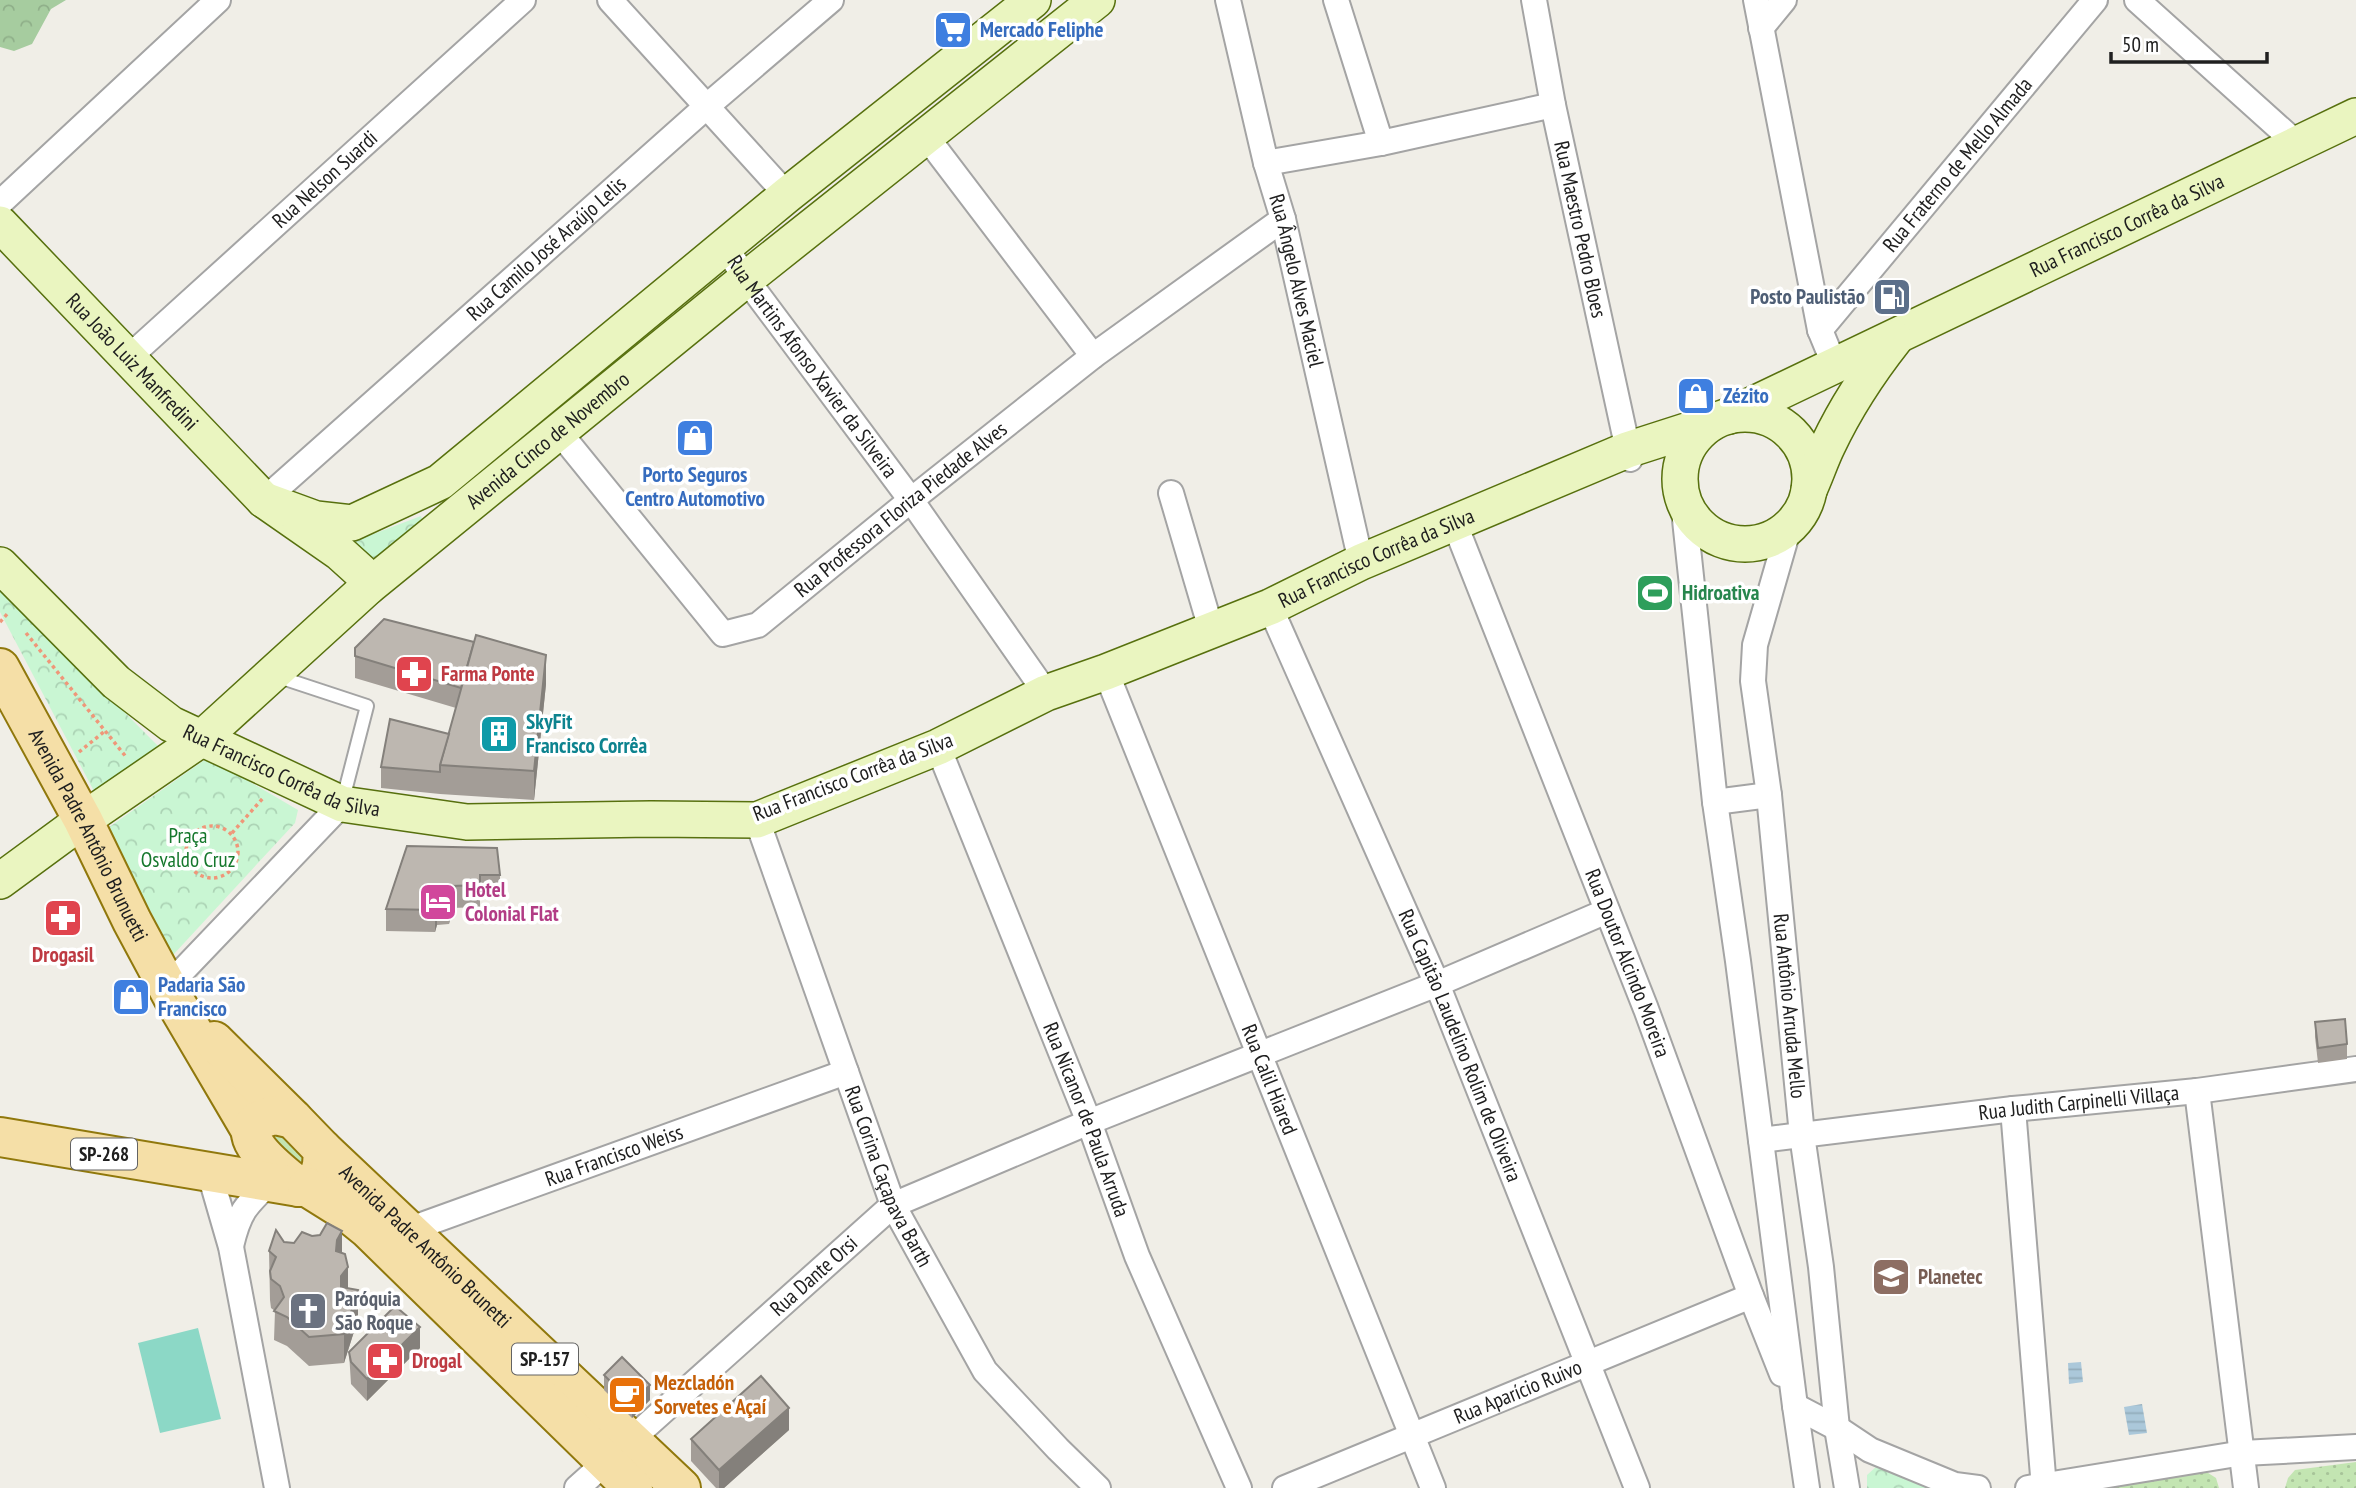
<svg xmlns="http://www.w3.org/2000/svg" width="2356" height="1488" viewBox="0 0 2356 1488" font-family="'PT Sans Narrow',sans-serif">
<defs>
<pattern id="grass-dots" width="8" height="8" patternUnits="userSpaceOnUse" patternTransform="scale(1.75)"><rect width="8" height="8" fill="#c3e5b2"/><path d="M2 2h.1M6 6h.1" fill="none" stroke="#a7c499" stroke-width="1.8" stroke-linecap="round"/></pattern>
<pattern id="forest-crowns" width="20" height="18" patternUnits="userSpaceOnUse" patternTransform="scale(1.75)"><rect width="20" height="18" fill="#a6cc9f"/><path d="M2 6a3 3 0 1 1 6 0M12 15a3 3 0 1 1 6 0" fill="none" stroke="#8faf89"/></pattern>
<pattern id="park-crowns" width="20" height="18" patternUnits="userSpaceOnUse" patternTransform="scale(1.75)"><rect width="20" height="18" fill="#c9f6d3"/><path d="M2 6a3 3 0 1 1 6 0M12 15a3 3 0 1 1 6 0" fill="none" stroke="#acd3b5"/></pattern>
<pattern id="water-rules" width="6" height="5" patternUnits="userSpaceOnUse" patternTransform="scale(1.75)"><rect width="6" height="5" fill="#abc8da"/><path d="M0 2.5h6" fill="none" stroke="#93acbb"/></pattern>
</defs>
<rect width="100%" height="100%" fill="#f0eee7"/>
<g fill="url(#grass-dots)">
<polygon points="264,1132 305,1142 305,1172"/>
<polygon points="2356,1462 2356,1488 2285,1488 2288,1478 2295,1470"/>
<polygon points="2205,1471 2216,1478 2219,1488 2087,1488"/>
</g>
<polygon fill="url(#forest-crowns)" points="0,0 66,0 51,9 32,44 14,51 0,47"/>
<g fill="url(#park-crowns)">
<polygon points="421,516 425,527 376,563 355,541"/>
<polygon points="0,587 161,749 96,795 0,612"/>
<polygon points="203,761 214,761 298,810 295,823 173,955 108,828"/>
<polygon points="1877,1466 1940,1488 1867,1488 1867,1475"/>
</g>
<polygon fill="#8cd8c6" points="198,1328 221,1419 160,1433 138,1343"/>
<g fill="url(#water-rules)">
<polygon points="2081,1362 2083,1382 2069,1384 2068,1363"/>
<polygon points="2142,1404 2147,1433 2129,1435 2124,1407"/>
</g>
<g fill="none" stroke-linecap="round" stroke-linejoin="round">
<defs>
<polyline id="service" points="276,676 367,706 342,803"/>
<g id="minor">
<polyline points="610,0 787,195"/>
<path id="s1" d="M 1228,0 L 1266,163 L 1283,219 L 1361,562"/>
<polyline points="1336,0 1381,143"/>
<path id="s2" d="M 1534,0 L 1553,105 L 1630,459"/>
<polyline points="1756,0 1820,330 1834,364"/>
<polyline points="2137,0 2296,143"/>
<polyline points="1761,28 1784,0"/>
<polyline points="925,135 1093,356"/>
<polyline points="1266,163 1381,143 1553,105"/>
<polyline points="0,203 218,0"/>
<path id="s3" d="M 725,246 L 746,279 L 911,500 L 1046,693"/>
<path id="s4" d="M 1820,330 L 2095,0"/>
<path id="s5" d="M 128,358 L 523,0"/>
<path id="s6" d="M 559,432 L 723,634 L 758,625 L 911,500 L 1093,356 L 1283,219"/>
<polyline points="1171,493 1211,629"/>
<path id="s7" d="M 264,500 L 706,107 L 831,0"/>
<polyline points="1683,501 1715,802 1738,961 1795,1406 1807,1488"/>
<path id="s8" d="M 1454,522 L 1646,1009 L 1751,1296 L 1782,1374"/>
<path id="s9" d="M 1789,527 L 1755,645 L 1753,681 L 1769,795 L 1802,1135 L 1821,1267 L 1837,1428 L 1847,1488"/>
<path id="s10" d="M 1270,607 L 1437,984 L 1637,1488"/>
<path id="s11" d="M 1106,672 L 1433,1488"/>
<path id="s12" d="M 938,747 L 1089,1122 L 1137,1256 L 1239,1488"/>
<polyline points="1715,802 1769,795"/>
<path id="s13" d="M 757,820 L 893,1205 L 985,1371 L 1058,1449 L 1098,1488"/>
<polyline points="167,987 342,804"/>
<polyline points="2197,1091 2246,1488"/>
<polyline points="2013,1109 2044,1488"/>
<path id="s14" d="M 1761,1140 L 2013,1109 L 2197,1091 L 2356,1069"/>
<polyline points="209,1171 231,1247 277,1488"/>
<path id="s15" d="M 401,1237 L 408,1230 L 846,1072"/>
<path d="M 231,1246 C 239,1212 245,1206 270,1182"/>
<polyline points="1795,1406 1837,1428 1870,1450 1955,1485 1978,1488"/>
<path id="s16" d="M 577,1488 L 893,1205 L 1089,1122 L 1437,984 L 1607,911"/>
<path id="s17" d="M 1285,1488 L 1751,1296"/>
<polyline points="2028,1488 2243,1453 2356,1447"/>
</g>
<g id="secondary">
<path id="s18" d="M 0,224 L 264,500 L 340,553 L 361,572 L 368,587"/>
<circle cx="1745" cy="479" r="65"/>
<path id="s19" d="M 1729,416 L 2356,116"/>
<path d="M 1809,490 C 1816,475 1821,459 1828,445 C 1846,407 1869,372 1895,339"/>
<polyline points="264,500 316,519 352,523 440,482 787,195 1033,0"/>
<path id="s20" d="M 0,565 L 116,682 L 171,724 L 342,804 L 467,822 L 651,819 L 757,820 L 938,747 L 1046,693 L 1106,672 L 1270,607 L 1361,562 L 1627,450 L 1711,423"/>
<path id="s21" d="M 0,881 L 83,820 L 201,739 L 368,587 L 746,279 L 1097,0"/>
</g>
<g id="primary">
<path id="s22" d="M 0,668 L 83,820 L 132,921 L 176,1003 L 250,1129"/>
<polyline points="214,1041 293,1119"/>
<path d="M 275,1115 L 293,1119 L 322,1149 C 324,1167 320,1186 299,1187 C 278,1170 218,1126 275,1115 Z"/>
<polyline points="0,1137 299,1187"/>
<path id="s23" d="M 322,1149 L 681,1488"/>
<polyline points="307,1187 347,1212 368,1229 633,1488"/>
</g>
</defs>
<use href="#service" stroke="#a4a4a4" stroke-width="16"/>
<use href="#minor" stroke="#a4a4a4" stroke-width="28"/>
<use href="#secondary" stroke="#57700e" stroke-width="38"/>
<use href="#primary" stroke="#90780c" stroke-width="42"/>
<g stroke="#ef9779" stroke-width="3.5" stroke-dasharray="3.5 3.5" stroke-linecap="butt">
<polyline points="0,622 9,612"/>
<polyline points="26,633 127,758"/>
<polyline points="79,752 105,731"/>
<circle cx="212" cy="852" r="26"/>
<polyline points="232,833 264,797"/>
</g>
<use href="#service" stroke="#fff" stroke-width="12"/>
<use href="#minor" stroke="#fff" stroke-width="24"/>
<use href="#secondary" stroke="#eaf5c0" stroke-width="35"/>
<use href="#primary" stroke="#f5dfa7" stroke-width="38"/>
</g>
<g fill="#a39d97">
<polygon points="355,648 546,684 534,800 440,794 381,788 381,767 449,734 456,708 355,678"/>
<polygon points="407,846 500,875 500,897 480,897 480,907 452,908 449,924 437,925 435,932 386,931 386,909"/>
<polygon points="2315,1022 2347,1044 2347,1059 2318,1063 2315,1037"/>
<polygon points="284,1242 342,1253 348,1288 358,1319 344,1363 309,1366 287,1346 274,1340 275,1311 271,1308 270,1300 269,1251"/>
<polygon points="420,1348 367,1401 351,1384 349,1352"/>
<polygon points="604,1375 650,1400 632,1418 604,1390"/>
<polygon points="789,1430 724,1488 716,1488 691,1461 691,1439"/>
</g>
<g fill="#84807b">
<polygon points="546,655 546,684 534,800 534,771"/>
<polygon points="452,886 452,908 449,924 449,903"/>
<polygon points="437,903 437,925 435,932 435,910"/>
<polygon points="342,1231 342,1259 337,1269 337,1240"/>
<polygon points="348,1267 348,1296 341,1305 341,1276"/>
<polygon points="358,1290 358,1319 344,1363 344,1334"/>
<polygon points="420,1327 420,1348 367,1401 367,1379"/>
<polygon points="650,1385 650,1400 632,1418 632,1403"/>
<polygon points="789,1408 789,1430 724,1488 719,1488 719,1470"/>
</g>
<g fill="#bdb7b0" stroke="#84807b" stroke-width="2">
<polygon points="384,619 474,642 461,688 355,656 355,648"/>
<polygon points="476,635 546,655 534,771 440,765"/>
<polygon points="390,719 449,734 440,765 440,772 381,767"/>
<polygon points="407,846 497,848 500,875 480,875 480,885 452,886 449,903 437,903 435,910 386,909"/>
<polygon points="2345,1019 2347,1044 2318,1048 2315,1022"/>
<polygon points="327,1223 342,1231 337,1240 336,1251 345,1254 348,1267 341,1276 341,1287 358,1290 344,1334 309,1337 287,1317 274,1311 284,1297 280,1286 271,1279 270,1271 276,1257 269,1251 276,1230 284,1242 294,1243 302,1232 312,1236 320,1235"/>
<polygon points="395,1306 420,1327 367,1379 351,1362 349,1352"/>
<polygon points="622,1357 650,1385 632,1403 604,1375"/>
<polygon points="761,1376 789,1408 719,1470 691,1439"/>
</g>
<defs>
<symbol id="supermarket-square" viewBox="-11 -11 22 22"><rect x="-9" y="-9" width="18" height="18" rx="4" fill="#3f7fe0" stroke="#fff"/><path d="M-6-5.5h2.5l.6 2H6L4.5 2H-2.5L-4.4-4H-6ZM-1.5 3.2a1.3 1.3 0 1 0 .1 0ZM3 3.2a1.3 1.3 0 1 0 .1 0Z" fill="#fff"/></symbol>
<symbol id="fuel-square" viewBox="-11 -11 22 22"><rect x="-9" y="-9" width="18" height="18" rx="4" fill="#5c6f8a" stroke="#fff"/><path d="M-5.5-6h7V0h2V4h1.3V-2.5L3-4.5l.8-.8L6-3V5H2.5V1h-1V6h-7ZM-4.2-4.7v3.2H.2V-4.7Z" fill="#fff"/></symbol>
<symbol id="shop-square" viewBox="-11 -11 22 22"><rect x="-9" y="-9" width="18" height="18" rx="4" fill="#3f7fe0" stroke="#fff"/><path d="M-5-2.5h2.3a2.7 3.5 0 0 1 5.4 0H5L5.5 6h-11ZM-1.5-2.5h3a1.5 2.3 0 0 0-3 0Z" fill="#fff"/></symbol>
<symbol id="stadium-square" viewBox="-11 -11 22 22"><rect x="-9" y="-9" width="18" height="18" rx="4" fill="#2e9e5b" stroke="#fff"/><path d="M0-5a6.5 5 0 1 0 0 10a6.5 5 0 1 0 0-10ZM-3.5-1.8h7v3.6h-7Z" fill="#fff"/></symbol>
<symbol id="pharmacy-square" viewBox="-11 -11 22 22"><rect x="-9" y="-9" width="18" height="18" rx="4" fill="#e0444e" stroke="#fff"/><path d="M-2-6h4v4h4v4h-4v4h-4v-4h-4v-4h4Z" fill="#fff"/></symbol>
<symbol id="building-square" viewBox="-11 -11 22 22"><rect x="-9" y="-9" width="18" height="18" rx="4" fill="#0f9aa8" stroke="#fff"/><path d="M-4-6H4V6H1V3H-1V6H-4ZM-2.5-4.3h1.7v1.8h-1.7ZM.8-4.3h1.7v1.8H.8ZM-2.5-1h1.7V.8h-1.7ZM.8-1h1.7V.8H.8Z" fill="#fff"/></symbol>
<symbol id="hotel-square" viewBox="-11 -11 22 22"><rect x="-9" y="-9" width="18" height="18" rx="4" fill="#d1479c" stroke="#fff"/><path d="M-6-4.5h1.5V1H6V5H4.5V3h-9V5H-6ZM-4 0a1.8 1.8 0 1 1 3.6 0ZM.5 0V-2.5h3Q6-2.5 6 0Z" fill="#fff"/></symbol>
<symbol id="school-square" viewBox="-11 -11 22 22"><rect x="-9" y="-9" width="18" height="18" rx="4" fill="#8d6e63" stroke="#fff"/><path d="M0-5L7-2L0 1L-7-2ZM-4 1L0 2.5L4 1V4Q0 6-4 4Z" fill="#fff"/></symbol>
<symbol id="church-square" viewBox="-11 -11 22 22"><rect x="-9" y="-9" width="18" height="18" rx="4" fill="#6b7280" stroke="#fff"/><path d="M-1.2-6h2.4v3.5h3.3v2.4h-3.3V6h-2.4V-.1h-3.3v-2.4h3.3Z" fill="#fff"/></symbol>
<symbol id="cafe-square" viewBox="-11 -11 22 22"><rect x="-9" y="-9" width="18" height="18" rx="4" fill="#e8710a" stroke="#fff"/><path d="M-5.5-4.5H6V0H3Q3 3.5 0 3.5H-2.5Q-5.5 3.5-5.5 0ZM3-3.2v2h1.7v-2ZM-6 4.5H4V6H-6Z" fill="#fff"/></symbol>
</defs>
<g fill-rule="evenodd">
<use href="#supermarket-square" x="931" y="8" width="44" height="44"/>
<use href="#fuel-square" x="1870" y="275" width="44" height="44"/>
<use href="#shop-square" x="1674" y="374" width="44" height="44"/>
<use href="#shop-square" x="673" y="416" width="44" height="44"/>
<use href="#stadium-square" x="1633" y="571" width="44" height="44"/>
<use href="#pharmacy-square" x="392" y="652" width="44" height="44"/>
<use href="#building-square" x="477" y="712" width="44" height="44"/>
<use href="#hotel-square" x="416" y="880" width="44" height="44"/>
<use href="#pharmacy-square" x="41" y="896" width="44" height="44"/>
<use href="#shop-square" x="109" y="975" width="44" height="44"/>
<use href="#school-square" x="1869" y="1255" width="44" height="44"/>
<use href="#church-square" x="286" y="1289" width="44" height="44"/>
<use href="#pharmacy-square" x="363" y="1339" width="44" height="44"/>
<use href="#cafe-square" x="605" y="1373" width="44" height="44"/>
</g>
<g text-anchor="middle" stroke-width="7" stroke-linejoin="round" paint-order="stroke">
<g fill="#fff" stroke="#636363" stroke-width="2">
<rect x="71" y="1138.5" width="66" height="31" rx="5"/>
<rect x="512" y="1343.5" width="66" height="31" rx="5"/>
</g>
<g font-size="19" font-weight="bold" fill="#202020">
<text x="104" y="1161">SP-268</text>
<text x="545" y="1366">SP-157</text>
</g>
<g font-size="21" font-weight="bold" fill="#366cbe" stroke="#fff" text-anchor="start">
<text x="980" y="37">Mercado Feliphe</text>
<text x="1723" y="403">Zézito</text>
<text x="695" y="482" text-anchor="middle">Porto Seguros<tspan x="695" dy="24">Centro Automotivo</tspan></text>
<text x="158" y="992">Padaria São<tspan x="158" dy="24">Francisco</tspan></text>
</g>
<g font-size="21" fill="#202020" stroke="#fff">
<text dy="7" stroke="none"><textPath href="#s4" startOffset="215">Rua Fraterno de Mello Almada</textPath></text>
<text dy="7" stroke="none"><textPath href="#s5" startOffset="266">Rua Nelson Suardi</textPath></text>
<text dy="7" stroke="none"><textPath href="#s19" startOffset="441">Rua Francisco Corrêa da Silva</textPath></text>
<text dy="7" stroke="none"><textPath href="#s2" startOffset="234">Rua Maestro Pedro Bloes</textPath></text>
<text dy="7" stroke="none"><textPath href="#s7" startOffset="378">Rua Camilo José Araújo Lelis</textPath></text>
<text dy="7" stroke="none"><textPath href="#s1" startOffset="289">Rua Ângelo Alves Maciel</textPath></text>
<text dy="7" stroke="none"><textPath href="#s18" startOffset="191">Rua João Luiz Manfredini</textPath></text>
<text dy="7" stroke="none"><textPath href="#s3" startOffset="149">Rua Martins Afonso Xavier da Silveira</textPath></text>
<text dy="7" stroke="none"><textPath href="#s21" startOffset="704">Avenida Cinco de Novembro</textPath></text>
<text dy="7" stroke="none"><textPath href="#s6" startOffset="480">Rua Professora Floriza Piedade Alves</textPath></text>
<text dy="7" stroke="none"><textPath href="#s20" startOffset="1512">Rua Francisco Corrêa da Silva</textPath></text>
<text dy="7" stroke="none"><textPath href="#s20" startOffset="355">Rua Francisco Corrêa da Silva</textPath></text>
<text transform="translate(853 777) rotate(-21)" y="7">Rua Francisco Corrêa da Silva</text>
<text dy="7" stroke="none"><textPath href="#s22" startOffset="189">Avenida Padre Antônio Brunuetti</textPath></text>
<text dy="7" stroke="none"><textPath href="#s8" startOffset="474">Rua Doutor Alcindo Moreira</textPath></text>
<text dy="7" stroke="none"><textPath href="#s9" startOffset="486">Rua Antônio Arruda Mello</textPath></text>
<text dy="7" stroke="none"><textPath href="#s10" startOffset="478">Rua Capitão Laudelino Rolim de Oliveira</textPath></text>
<text dy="7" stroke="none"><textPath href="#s11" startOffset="439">Rua Calil Hiared</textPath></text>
<text dy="7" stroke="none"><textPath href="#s14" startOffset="320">Rua Judith Carpinelli Villaça</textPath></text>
<text dy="7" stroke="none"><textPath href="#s12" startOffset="401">Rua Nicanor de Paula Arruda</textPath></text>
<text dy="7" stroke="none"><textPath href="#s15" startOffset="229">Rua Francisco Weiss</textPath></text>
<text dy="7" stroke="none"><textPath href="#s13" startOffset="380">Rua Corina Caçapava Barth</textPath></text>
<text dy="7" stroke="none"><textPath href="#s23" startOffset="142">Avenida Padre Antônio Brunetti</textPath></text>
<text dy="7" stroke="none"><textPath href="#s16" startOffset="318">Rua Dante Orsi</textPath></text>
<text dy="7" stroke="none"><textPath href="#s17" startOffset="252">Rua Aparício Ruivo</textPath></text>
</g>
<g font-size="21" font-weight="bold" fill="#4e5e75" stroke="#fff" text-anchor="end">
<text x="1865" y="304">Posto Paulistão</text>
</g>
<g font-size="21" font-weight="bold" fill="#27864d" stroke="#fff" text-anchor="start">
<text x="1682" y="600">Hidroativa</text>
</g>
<g font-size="21" font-weight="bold" fill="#be3a42" stroke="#fff" text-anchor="start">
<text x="441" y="681">Farma Ponte</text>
<text x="63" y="962" text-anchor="middle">Drogasil</text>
<text x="412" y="1368">Drogal</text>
</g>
<g font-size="21" font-weight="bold" fill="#0d838f" stroke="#fff" text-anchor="start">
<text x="526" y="729">SkyFit<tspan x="526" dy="24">Francisco Corrêa</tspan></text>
</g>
<g font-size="21" fill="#15772c" stroke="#fff">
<text x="188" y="843">Praça<tspan x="188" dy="24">Osvaldo Cruz</tspan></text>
</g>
<g font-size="21" font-weight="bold" fill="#b23c85" stroke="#fff" text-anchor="start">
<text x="465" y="897">Hotel<tspan x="465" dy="24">Colonial Flat</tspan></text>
</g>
<g font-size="21" font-weight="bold" fill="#785e54" stroke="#fff" text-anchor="start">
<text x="1918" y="1284">Planetec</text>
</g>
<g font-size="21" font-weight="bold" fill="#5b616d" stroke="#fff" text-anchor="start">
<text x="335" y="1306">Paróquia<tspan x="335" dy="24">São Roque</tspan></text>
</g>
<g font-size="21" font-weight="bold" fill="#c56008" stroke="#fff" text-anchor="start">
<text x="654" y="1390">Mezcladón<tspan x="654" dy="24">Sorvetes e Açaí</tspan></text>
</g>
</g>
<path d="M2111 52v10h156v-10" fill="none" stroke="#202020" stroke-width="3.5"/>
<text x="2122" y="52" font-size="21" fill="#202020" stroke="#ffffff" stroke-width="5" paint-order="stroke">50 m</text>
</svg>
